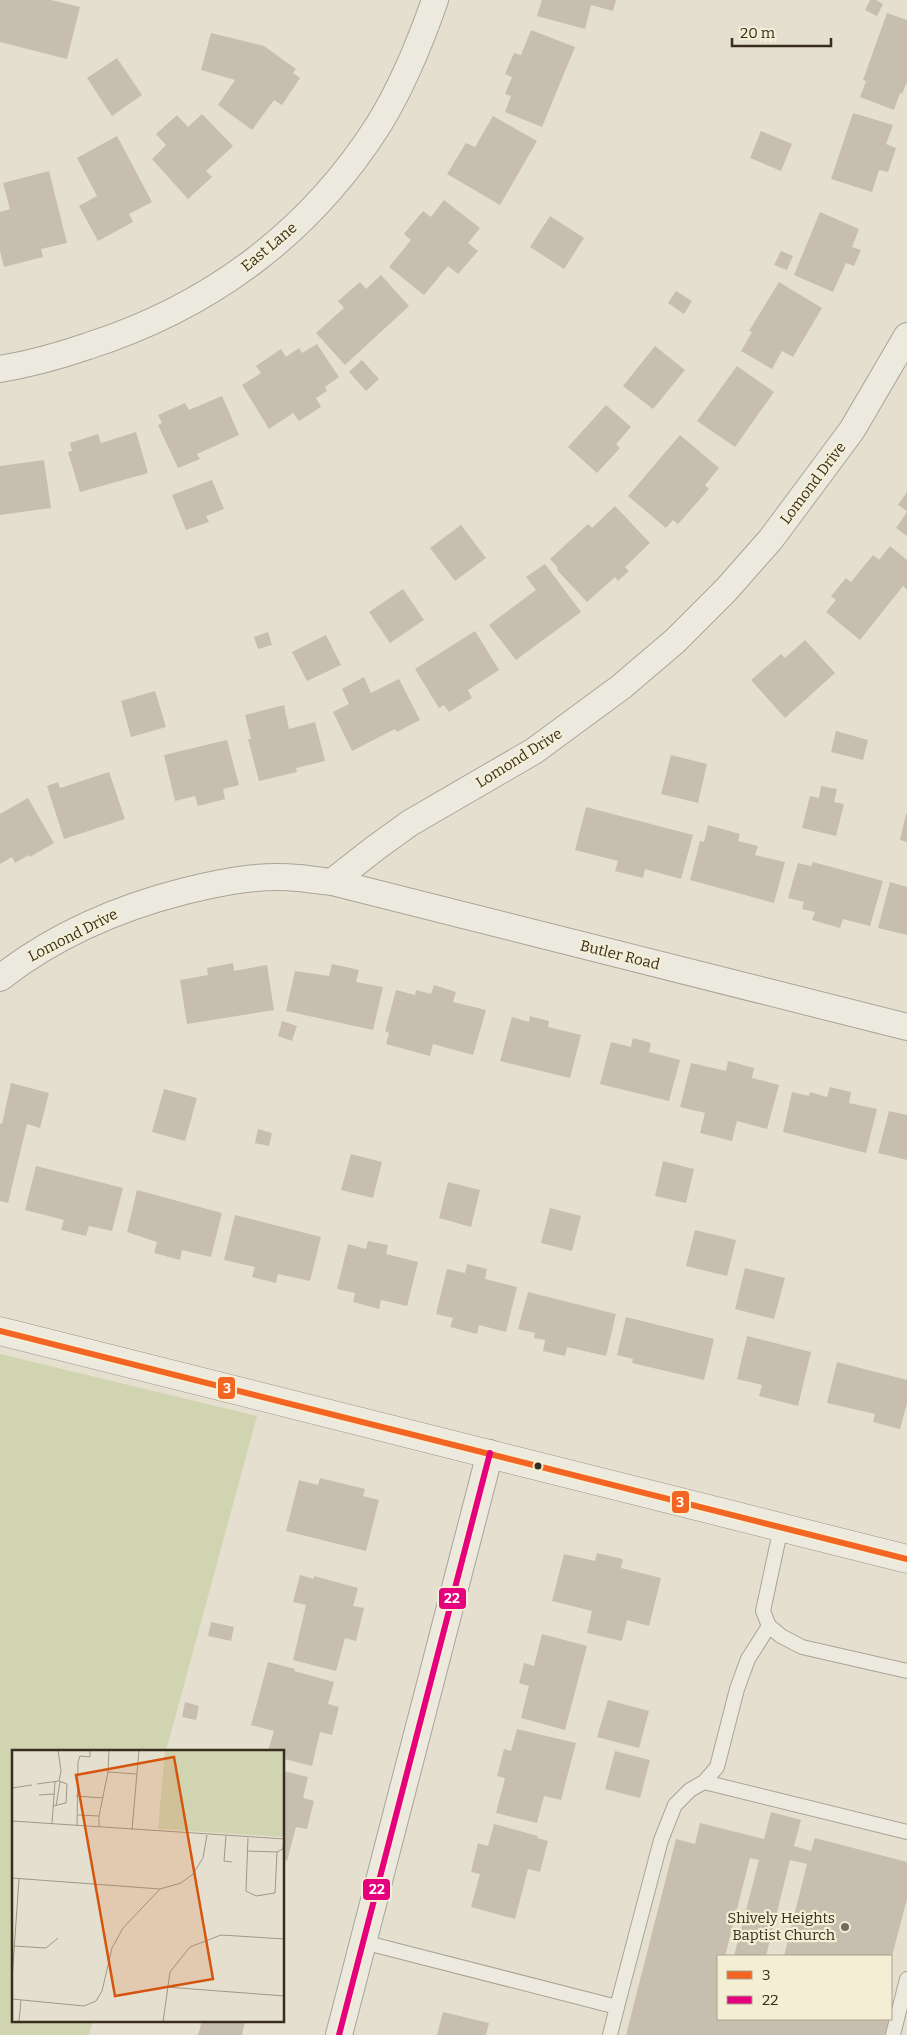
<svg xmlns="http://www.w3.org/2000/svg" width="907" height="2035" viewBox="0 0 907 2035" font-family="Bitter,serif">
<rect width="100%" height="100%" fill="#e4dfce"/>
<polygon fill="#d1d4b1" points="0,1354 257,1416 166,1751 14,1751 14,2021 93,2021 89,2035 0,2035"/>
<g fill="#c8beaf">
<polygon points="0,0 51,0 80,7 67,59 0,42"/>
<polygon points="542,0 616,0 613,11 591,5 585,29 537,16"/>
<polygon points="870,0 876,0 883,4 877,16 865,10"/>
<polygon points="887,13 907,20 907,82 902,94 900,93 894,110 860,97 866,81 863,80"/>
<polygon points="531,30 575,47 542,127 505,112 511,96 505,94 512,77 505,74 514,53 521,55"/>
<polygon points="211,33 264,46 296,69 293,73 300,78 282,105 274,100 252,130 218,105 235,80 201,70"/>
<polygon points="117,58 142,95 112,116 87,78"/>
<polygon points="853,113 893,125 886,144 896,148 888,172 879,170 872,192 831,179"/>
<polygon points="202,114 233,146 206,171 212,177 188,199 152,159 166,145 156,134 177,115 188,127"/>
<polygon points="493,116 537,141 500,205 447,174 466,143 475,147"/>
<polygon points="761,131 792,144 781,171 750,158"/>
<polygon points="117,136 152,202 129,214 133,222 98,241 79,206 97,196 77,158"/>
<polygon points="49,171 67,243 41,249 43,257 4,267 0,251 0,212 10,209 3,183"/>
<polygon points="444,200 480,228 468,243 478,251 458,274 448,266 424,295 389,267 411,240 404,234 423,211 431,217"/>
<polygon points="820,212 859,229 852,247 861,250 854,266 846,263 833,292 794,275"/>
<polygon points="550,216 584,238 564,269 530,247"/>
<polygon points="781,251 793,256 787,270 774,265"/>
<polygon points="381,275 409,306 345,365 316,333 344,308 338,301 360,282 366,289"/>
<polygon points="779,282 822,308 793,357 782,351 772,369 741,351 752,332 749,331"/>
<polygon points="676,291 692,301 684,314 668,303"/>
<polygon points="317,344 339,377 325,387 327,391 316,398 321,407 299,421 293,413 269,429 242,385 261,373 256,366 281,349 286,357 299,348 302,353"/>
<polygon points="655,346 685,370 653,409 623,386"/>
<polygon points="362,360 379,379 366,391 349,372"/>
<polygon points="737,366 774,392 735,447 697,421"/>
<polygon points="222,396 239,435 197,454 200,459 178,468 158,425 162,423 158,415 185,403 189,410"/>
<polygon points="606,405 631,427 616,444 620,448 597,473 568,447"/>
<polygon points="136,432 148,473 80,492 68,452 72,451 70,443 98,434 101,443"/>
<polygon points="680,435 719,468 705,485 709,489 678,524 673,520 666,528 628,496"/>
<polygon points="44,460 51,508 0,515 0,466"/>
<polygon points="212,480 224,509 206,516 209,522 186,530 172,495"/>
<polygon points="907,492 907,511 898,505"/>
<polygon points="615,506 650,543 625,567 629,571 618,581 615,577 587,602 557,570 558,568 550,559 588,524 592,528"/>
<polygon points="907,512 907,536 896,528"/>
<polygon points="461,525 486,558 455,581 430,548"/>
<polygon points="890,546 907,560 907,590 903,586 860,640 826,612 836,600 831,596 846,578 851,582 873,555 879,560"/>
<polygon points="545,564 581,612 516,660 489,625 536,590 526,577"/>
<polygon points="403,589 424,620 390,643 369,612"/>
<polygon points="475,631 499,670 468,690 472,698 449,712 444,705 439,708 415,669"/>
<polygon points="268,632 272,645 258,649 254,637"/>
<polygon points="326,635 341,665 307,681 292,652"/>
<polygon points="805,640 835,673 785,718 751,680 781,654 785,658"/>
<polygon points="364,677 371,693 399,679 420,720 397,732 395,729 352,751 333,712 349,704 342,689"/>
<polygon points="155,691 166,727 131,737 121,701"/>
<polygon points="284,705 289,729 315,722 325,761 296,768 297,772 259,781 248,739 251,739 245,715"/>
<polygon points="836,731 868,740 863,760 831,752"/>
<polygon points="227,740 239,785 223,789 225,799 198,806 195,796 175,801 164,755"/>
<polygon points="671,755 707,764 698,803 661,794"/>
<polygon points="109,772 125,819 64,839 47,786 58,782 60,788"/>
<polygon points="821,786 837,789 834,802 844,804 836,836 802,828 810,796 819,798"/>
<polygon points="28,798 54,843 30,857 29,855 15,863 12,857 0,864 0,814"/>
<polygon points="586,807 693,835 681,879 645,869 643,878 615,871 618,861 575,850"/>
<polygon points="906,814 907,814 907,842 900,840"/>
<polygon points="708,825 740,834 738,841 758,846 755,855 785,862 774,903 690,880 700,841 704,842"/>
<polygon points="813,862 883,881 870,926 843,919 840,928 812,920 815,912 802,909 804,902 788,898 798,863 811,866"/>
<polygon points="890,882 907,887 907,935 878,928"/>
<polygon points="233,963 234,971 267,965 274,1010 187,1024 180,980 208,975 207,968"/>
<polygon points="332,964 359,970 356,982 383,987 373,1030 286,1011 295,971 329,976"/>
<polygon points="434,985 456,992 453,1002 486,1010 473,1055 433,1044 430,1056 386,1044 389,1033 385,1031 396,990 415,995 416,990 431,994"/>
<polygon points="530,1016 549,1021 548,1027 581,1035 570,1078 500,1061 512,1017 529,1022"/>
<polygon points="282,1021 297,1026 292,1041 278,1036"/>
<polygon points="633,1038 651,1043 649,1052 680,1060 669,1101 600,1084 611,1042 631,1047"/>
<polygon points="728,1061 754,1068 752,1078 779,1085 767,1129 737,1121 732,1141 700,1133 705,1113 680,1107 691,1063 726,1071"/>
<polygon points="11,1083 49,1093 40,1128 27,1124 8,1203 0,1201 0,1123 2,1124"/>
<polygon points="830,1087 851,1092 849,1103 877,1109 866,1153 783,1132 792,1092 809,1096 810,1092 827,1097"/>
<polygon points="164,1089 197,1098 185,1141 152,1132"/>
<polygon points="889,1111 907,1115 907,1160 878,1153"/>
<polygon points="258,1129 272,1133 269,1146 255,1143"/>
<polygon points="351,1154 382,1162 373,1198 341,1190"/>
<polygon points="663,1161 694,1169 686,1203 655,1196"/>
<polygon points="36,1166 123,1188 112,1231 89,1226 86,1236 61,1230 64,1220 25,1210"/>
<polygon points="448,1182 480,1190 471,1227 439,1218"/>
<polygon points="137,1190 222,1213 211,1257 182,1250 180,1260 154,1253 157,1242 127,1232"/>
<polygon points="550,1208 581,1216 572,1251 541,1243"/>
<polygon points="235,1215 321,1237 310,1281 278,1274 276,1283 252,1277 255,1267 224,1260"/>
<polygon points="695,1230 736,1240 727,1276 686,1266"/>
<polygon points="368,1241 388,1245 386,1254 418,1262 407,1306 381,1300 379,1309 353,1302 355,1293 337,1289 348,1244 366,1249"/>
<polygon points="467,1264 487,1269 485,1279 517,1287 506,1332 479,1325 477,1334 450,1327 453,1318 436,1314 447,1269 465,1273"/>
<polygon points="745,1268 785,1278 774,1319 735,1309"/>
<polygon points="528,1292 616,1314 606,1356 567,1347 565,1356 543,1351 545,1340 534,1338 535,1333 518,1329"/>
<polygon points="626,1317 714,1339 704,1380 632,1363 633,1359 617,1355"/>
<polygon points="747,1336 811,1352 798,1406 759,1396 762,1385 737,1379"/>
<polygon points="837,1362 907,1380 907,1403 900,1429 873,1422 875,1414 827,1403"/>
<polygon points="320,1478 365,1489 363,1496 379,1500 366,1551 286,1531 299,1480 318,1485"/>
<polygon points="597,1553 623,1559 621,1568 661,1578 649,1626 627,1620 622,1641 587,1633 592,1611 552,1601 564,1554 595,1561"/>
<polygon points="300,1575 314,1579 314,1576 358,1588 353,1606 364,1608 356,1641 345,1638 336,1671 293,1660 306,1605 293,1602"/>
<polygon points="211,1622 234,1627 231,1641 208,1636"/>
<polygon points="542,1634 587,1646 565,1730 521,1718 529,1686 519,1683 524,1663 534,1666"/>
<polygon points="268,1662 295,1669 294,1671 334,1682 328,1704 339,1707 332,1735 320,1732 312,1766 284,1759 284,1751 268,1751 274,1731 251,1725"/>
<polygon points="608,1700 649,1711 639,1748 597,1737"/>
<polygon points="185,1702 199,1706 196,1720 182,1717"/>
<polygon points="517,1729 576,1743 561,1800 544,1796 537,1823 496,1813 505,1778 497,1776 504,1749 511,1751"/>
<polygon points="615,1751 650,1760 640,1798 605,1789"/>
<polygon points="284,1771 308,1777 303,1798 314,1801 307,1829 296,1827 287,1861 284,1860"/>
<polygon points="771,1812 801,1820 794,1846 811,1851 815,1838 907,1862 907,1899 892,1956 784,1956 807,1864 790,1860 766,1956 734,1956 759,1860 750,1858 725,1956 718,1956 718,2019 882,2019 891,2021 888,2035 626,2035 676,1839 695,1844 700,1823 764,1839"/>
<polygon points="494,1824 538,1836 537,1838 548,1841 540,1872 528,1869 515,1919 471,1907 480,1874 471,1872 478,1843 488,1846"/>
<polygon points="443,2012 489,2023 486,2035 437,2035"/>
<polygon points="202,2021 245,2021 242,2035 198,2035"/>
</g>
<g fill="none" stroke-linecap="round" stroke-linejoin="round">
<defs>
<g id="lane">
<polyline points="781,1527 763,1611 769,1626 781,1636 802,1647 907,1671"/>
<polyline points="704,1782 907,1832"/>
<polyline points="363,1942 617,2007 661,1840 675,1805 690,1790 704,1782 717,1767 737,1689 748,1659 769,1626"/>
<polyline points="610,2035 617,2007"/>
<polyline points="893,2035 907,1979"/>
</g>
<g id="street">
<path d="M 0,369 C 30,364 59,356 88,346 C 210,307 310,233 379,124 C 403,85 420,43 435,0"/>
<polyline points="332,882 907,1027"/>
<path d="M 0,978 C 55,935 118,908 185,891 C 222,882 260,874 298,878 C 310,879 321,881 332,882 L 374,849 L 410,823 L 534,751 L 621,687 L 675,641 L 726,590 L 771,539 L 852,430 L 907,336"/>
<polyline points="339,2035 490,1453"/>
</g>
<polyline id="secondary" points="0,1331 907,1559"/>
</defs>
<use href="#lane" stroke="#a9a497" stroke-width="16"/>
<use href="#street" stroke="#a9a497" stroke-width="28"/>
<use href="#secondary" stroke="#999387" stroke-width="29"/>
<use href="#lane" stroke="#ece9df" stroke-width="14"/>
<use href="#street" stroke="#ece9df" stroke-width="26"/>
<use href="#secondary" stroke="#ece9df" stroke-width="28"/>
<defs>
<polyline id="bus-1" points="0,1331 907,1559"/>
<polyline id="bus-2" points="339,2035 490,1453"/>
</defs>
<use href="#bus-1" stroke="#f4eed5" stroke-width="10"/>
<use href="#bus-2" stroke="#f4eed5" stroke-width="10"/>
<use href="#bus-1" stroke="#f26522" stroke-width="6"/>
<use href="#bus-2" stroke="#e5007d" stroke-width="6"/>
</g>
<circle fill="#382d1f" stroke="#f4eed5" stroke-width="2" cx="538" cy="1466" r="4.5"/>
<circle fill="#746b5c" stroke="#f4eed5" stroke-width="2" cx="845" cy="1927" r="5"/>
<g text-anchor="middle" stroke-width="4.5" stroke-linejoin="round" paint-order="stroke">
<g font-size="15" fill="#382d1f" stroke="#f4eed5">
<text transform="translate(269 247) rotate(-40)" y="5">East Lane</text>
<text transform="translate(813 483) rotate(-53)" y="5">Lomond Drive</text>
<text transform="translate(519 758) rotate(-32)" y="5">Lomond Drive</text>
<text transform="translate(73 935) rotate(-27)" y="5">Lomond Drive</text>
<text transform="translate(620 955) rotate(14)" y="5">Butler Road</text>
</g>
<g font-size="15" fill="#382d1f" stroke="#f4eed5" text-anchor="end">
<text x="835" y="1923">Shively Heights<tspan x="835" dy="17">Baptist Church</tspan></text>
</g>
</g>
<g transform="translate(12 1750)">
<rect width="272" height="272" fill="#e4dfce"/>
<path d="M 153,0 L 272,0 L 272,87 L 146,79 Z" fill="#d1d4b1"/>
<path fill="none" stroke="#9f9888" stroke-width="1" d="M 96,22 L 97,0M 25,34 L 47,31 L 49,21 L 46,0M 0,38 L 20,35M 27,45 L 42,44M 64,46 L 91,48M 41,56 L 54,53 L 55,34 L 47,31M 44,56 L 48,32M 66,65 L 87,66 L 87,77M 87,66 L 96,22 L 125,24M 0,71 L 273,89M 40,74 L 43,31M 65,76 L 66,12 L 68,6 L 78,7 L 78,0M 120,80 L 127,0M 214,86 L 212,111 L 220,112M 236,88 L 234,141 L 244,146 L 263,143 L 265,102 L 271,99 L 272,89M 235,101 L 265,102M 0,128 L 148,139M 2,196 L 34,198 L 46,188M 0,230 L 7,129M 154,237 L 273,246M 0,249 L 72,256 L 84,251 L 90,241 L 100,198 L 111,178 L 148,139 L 169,133 L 181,124 L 191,108 L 195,85M 7,272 L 9,250M 151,272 L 158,222 L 178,197 L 209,185 L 273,189"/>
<path fill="#d6550e" fill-opacity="0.15" stroke="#d6550e" stroke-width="2.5" d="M 162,7 L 201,229 L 103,246 L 64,25 Z"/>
<rect width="272" height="272" fill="none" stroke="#382d1f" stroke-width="2.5"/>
</g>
<g stroke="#f4eed5" stroke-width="2">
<rect x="217" y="1376" width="19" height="24" rx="5" fill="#f26522"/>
<rect x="671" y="1490" width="19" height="24" rx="5" fill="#f26522"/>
<rect x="438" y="1587" width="29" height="23" rx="5" fill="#e5007d"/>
<rect x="362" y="1878" width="29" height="23" rx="5" fill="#e5007d"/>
</g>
<g font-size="14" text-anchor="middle" font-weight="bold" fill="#fff">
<text x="227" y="1393">3</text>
<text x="680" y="1507">3</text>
<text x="452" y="1603">22</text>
<text x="377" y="1894">22</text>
</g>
<rect x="717" y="1955" width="175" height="65" fill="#f4eed5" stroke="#a9a18c"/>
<rect x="727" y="1971" width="25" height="8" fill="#f26522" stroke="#a9a18c"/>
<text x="762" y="1980" font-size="15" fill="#382d1f">3</text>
<rect x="727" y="1996" width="25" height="8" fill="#e5007d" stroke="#a9a18c"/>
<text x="762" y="2005" font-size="15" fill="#382d1f">22</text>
<path d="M732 38v8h99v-8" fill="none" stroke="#382d1f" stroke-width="2.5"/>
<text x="740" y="38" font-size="15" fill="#382d1f" stroke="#f4eed5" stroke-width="4" paint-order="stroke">20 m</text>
</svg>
